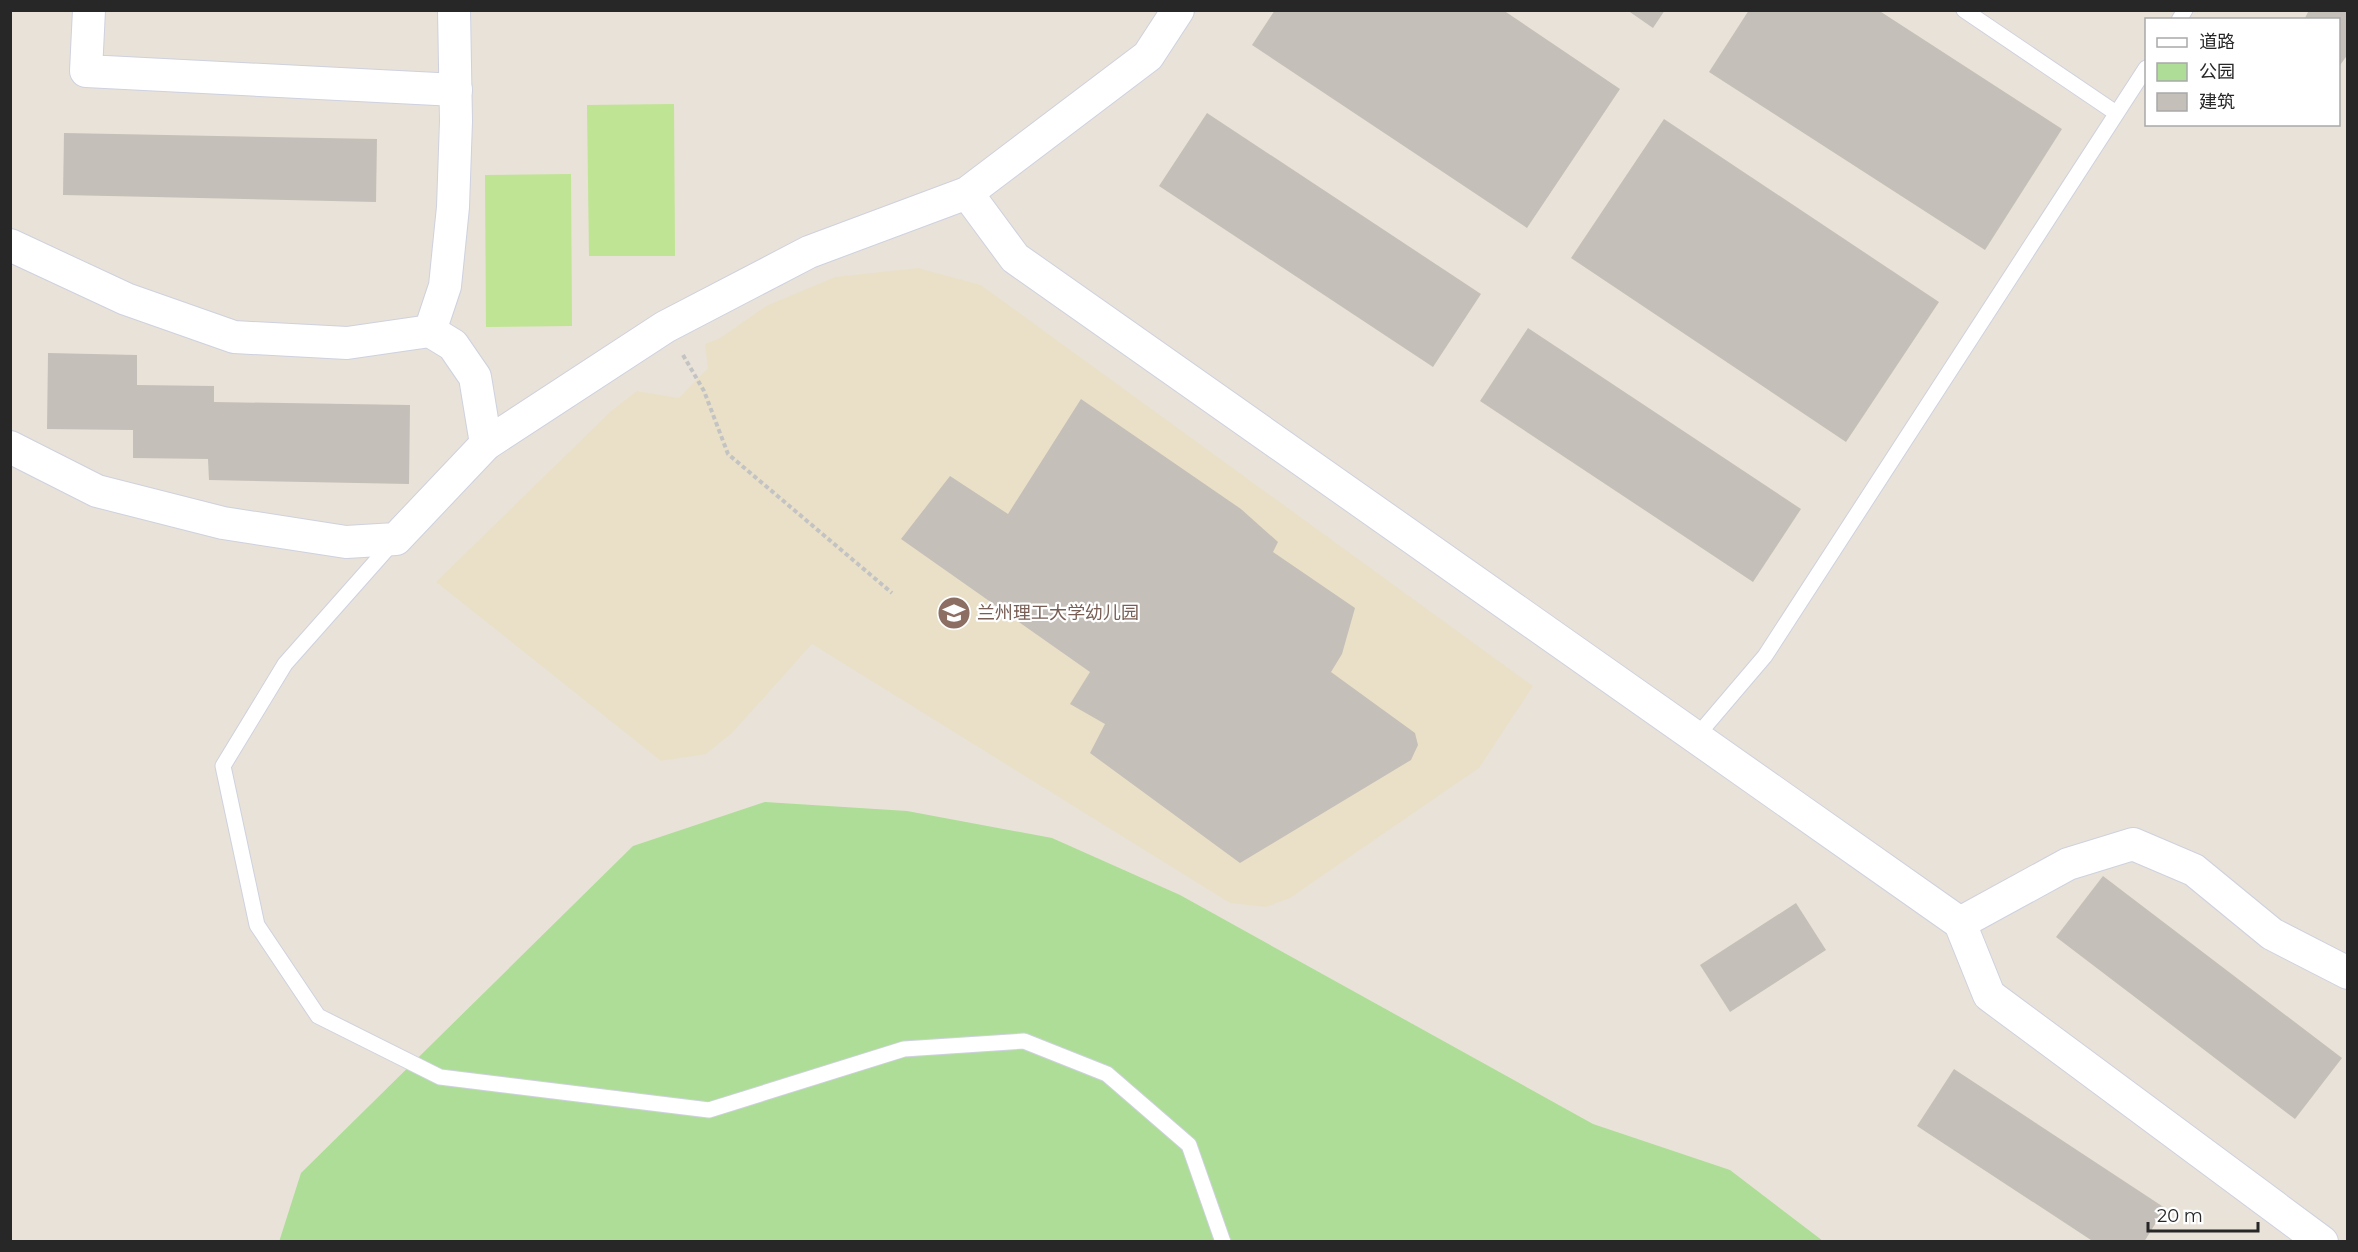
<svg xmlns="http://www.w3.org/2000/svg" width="2358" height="1252" viewBox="0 0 2358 1252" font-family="Montserrat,'Noto Sans SC',sans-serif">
<rect width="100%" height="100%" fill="#e9e2d8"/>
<polygon fill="#eae0c8" points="918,268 981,285 1533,686 1479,768 1290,898 1266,907 1230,903 812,644 732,733 706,754 661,761 436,582 611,411 637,391 679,398 708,368 705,344 720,338 766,306 835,277"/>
<polygon fill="#addd97" points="765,802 907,811 1052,838 1180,895 1593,1124 1730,1170 1823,1241 279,1242 301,1173 633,846"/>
<g fill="#bfe493">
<polygon points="674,104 675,256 589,256 587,105"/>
<polygon points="571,174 572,326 486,327 485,175"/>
</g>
<g fill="#c4bfb8">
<polygon points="1275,10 1503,10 1620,89 1527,228 1252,45"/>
<polygon points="1627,10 1665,10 1653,28"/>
<polygon points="1749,10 1878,10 2062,129 1985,250 1709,72"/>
<polygon points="2309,10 2348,10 2348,54 2338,68 2338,20 2304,20"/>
<polygon points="1207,113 1481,294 1433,367 1159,186"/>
<polygon points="1664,119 1939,302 1846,442 1571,258"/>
<polygon points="64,133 377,139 376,202 63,195"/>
<polygon points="1528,328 1801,509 1753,582 1480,401"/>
<polygon points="48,353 137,355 137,385 214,386 214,402 410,405 409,484 209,480 208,459 133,458 133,430 47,429"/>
<polygon points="1081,399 1241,509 1278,542 1273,552 1355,608 1342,654 1331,672 1415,733 1418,745 1411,760 1240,863 1090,753 1105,724 1070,704 1090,672 901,539 950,476 1008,514"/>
<polygon points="2103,876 2342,1058 2295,1119 2056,937"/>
<polygon points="1796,903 1826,950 1730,1012 1700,965"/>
<polygon points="1954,1069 2165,1208 2144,1242 2094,1242 1917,1126"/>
</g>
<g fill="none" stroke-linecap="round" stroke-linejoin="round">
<defs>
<g id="service">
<polyline points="1964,10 2116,113"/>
<polyline points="2179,20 2185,10"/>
<polyline points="394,541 285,664 223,766 257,925 318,1016 440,1077 709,1110 904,1049 1024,1041 1107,1074 1189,1145 1223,1242"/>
<polyline points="1696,737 1765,656 2146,68"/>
</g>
<g id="minor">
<polyline points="89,10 86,71 456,90"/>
<polyline points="967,193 1015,258 1960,923 1989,995 2322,1242"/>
<polyline points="10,245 126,299 234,337 347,343 430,331 453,345 475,377 486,444"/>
<polyline points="430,331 445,286 453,207 456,121 454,10"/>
<polyline points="10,447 97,491 223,523 346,542 396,539 486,444 665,327 809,252 967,193 1148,56 1178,10"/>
<polyline points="1960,923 2068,864 2133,844 2194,870 2272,934 2348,973"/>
</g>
</defs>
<use href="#service" stroke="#ced1df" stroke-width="17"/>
<use href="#minor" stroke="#ced1df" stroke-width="34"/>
<polyline stroke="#c3c3c3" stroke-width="4" stroke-dasharray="4.5 3" stroke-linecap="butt" points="683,355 704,391 728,454 892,593"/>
<use href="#service" stroke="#fff" stroke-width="15"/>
<use href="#minor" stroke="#fff" stroke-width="32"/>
</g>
<defs>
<symbol id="school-disc" viewBox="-11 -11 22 22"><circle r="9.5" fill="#8d6e63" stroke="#fff"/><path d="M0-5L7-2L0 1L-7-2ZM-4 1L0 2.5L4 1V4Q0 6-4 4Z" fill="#fff"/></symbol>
</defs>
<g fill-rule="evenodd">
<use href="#school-disc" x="935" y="594" width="38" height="38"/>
</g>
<g text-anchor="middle" stroke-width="4.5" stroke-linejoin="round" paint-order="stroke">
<g font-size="18" fill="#785e54" stroke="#fff" text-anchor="start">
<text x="977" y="619">兰州理工大学幼儿园</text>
</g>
</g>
<rect width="2358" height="1252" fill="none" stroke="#272727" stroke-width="24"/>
<rect x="2145" y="18" width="195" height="108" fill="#ffffff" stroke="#a9a9a9" stroke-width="1.5"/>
<rect x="2157" y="38" width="30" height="9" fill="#ffffff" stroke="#a9a9a9" stroke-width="1.5"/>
<text x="2199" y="48" font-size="18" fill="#272727">道路</text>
<rect x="2157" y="63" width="30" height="18" fill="#addd97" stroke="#a9a9a9" stroke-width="1.5"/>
<text x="2199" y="78" font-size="18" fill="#272727">公园</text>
<rect x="2157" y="93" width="30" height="18" fill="#c4bfb8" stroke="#a9a9a9" stroke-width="1.5"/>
<text x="2199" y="108" font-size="18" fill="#272727">建筑</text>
<path d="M2148 1222v9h110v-9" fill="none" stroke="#272727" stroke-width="3"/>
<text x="2157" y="1222" font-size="18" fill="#272727" stroke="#ffffff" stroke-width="4.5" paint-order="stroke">20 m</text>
</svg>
